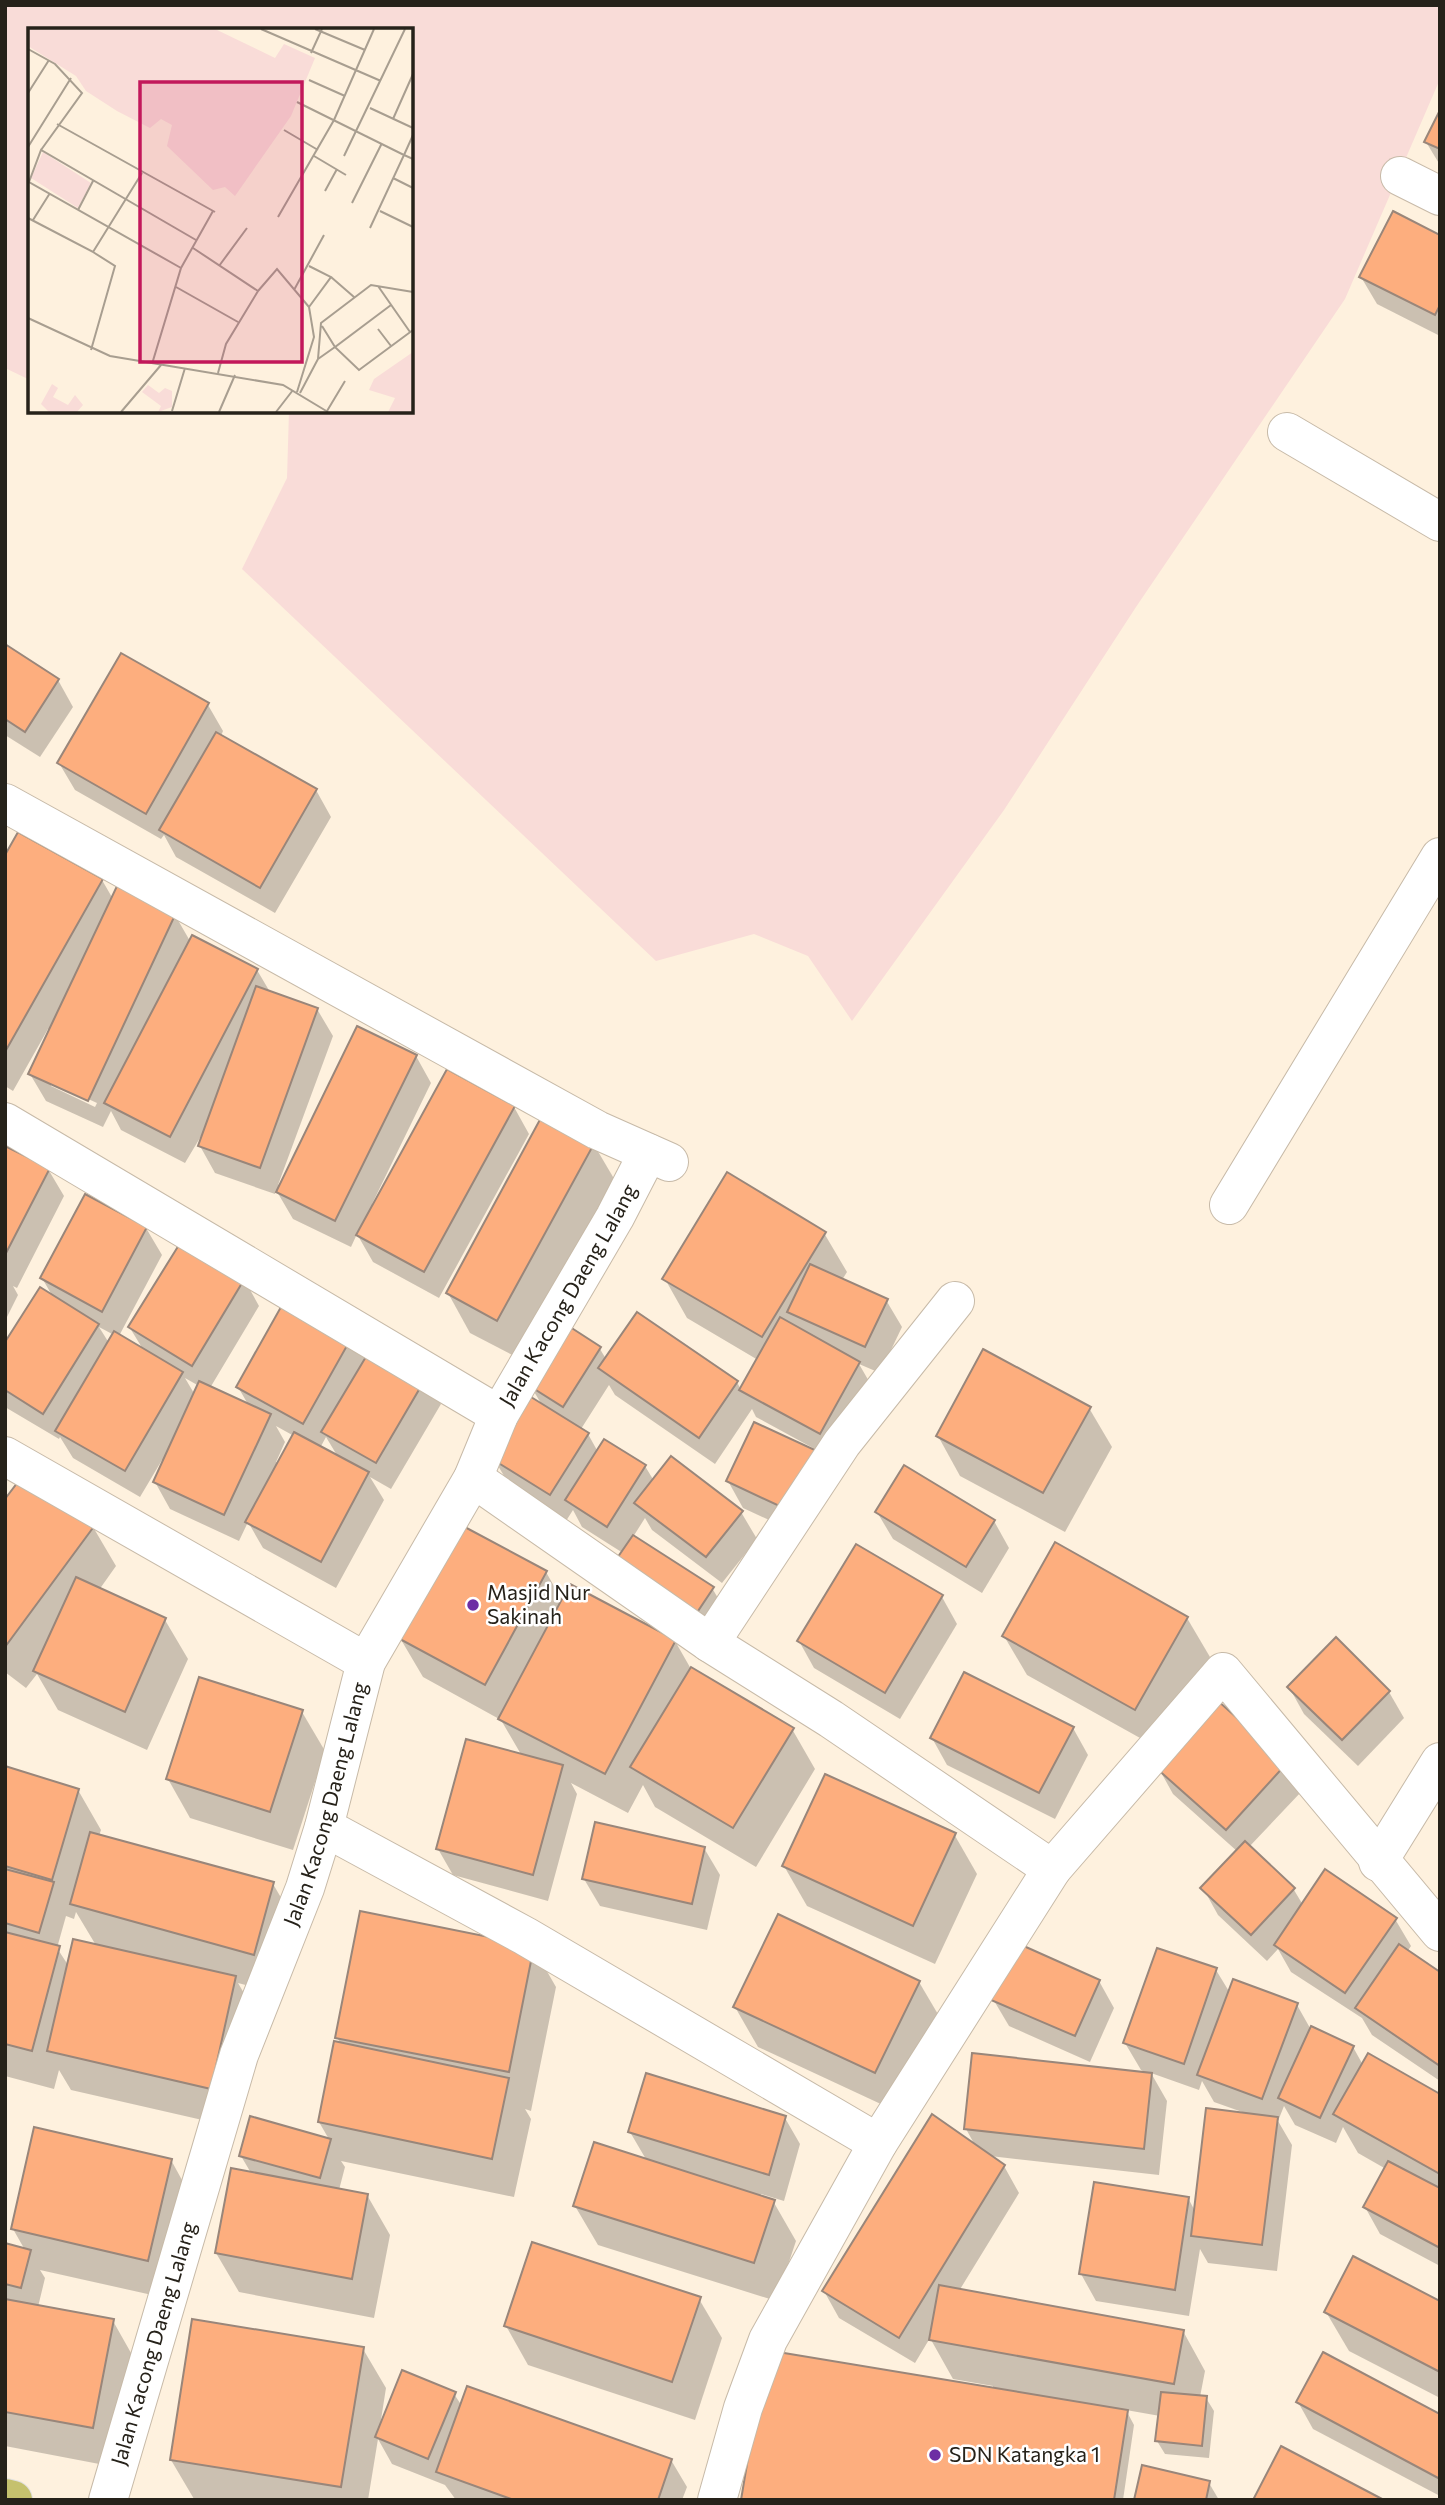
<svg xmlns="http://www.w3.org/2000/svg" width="1445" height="2505" viewBox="0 0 1445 2505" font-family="Commissioner,sans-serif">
<rect width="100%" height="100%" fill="#fef1de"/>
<polygon fill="#f9dcd8" points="5,5 1440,5 1440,79 1345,299 1136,607 1004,810 852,1021 808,956 754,934 656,961 242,569 287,478 289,411 411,411 411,30 30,30 30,380 5,368"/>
<g fill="#0003" fill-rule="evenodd">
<polygon points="1440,114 1440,165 1426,142"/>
<polygon points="1440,237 1440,336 1377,304 1361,277"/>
<polygon points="5,646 58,680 73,707 40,757 5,735"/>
<polygon points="208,705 223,731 221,736 316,790 331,817 275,913 176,857 164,835 161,839 75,790 59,763"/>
<path d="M 5,859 L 102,880 L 113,899 L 175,915 L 190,941 L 257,970 L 270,992 L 317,1009 L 333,1036 L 278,1185 L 416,1056 L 431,1083 L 372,1204 L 375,1205 L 514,1107 L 529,1134 L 439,1298 L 373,1262 L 357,1234 L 351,1247 L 293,1219 L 276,1190 L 275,1194 L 215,1173 L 200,1146 L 207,1126 L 185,1163 L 121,1130 L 111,1111 L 103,1127 L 46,1101 L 30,1074 L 51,1030 L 48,1029 L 13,1091 L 5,1086 ZM 51,1082 L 97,1103 L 95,1107 L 51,1086 Z"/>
<polygon points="593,1143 616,1182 520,1359 470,1333 448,1293"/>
<polygon points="5,1148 48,1169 64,1196 17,1288 13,1286 18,1295 5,1321"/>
<path d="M 146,1228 L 162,1255 L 119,1336 L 144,1351 L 130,1328 L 244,1279 L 259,1306 L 210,1388 L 249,1406 L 238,1387 L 352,1336 L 366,1360 L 425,1377 L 441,1404 L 391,1489 L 370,1477 L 384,1500 L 336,1588 L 263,1548 L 248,1522 L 239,1541 L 170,1509 L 155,1482 L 164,1462 L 162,1460 L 140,1497 L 73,1458 L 60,1437 L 59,1439 L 5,1407 L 5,1345 L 53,1297 L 42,1278 ZM 99,1327 L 114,1335 L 109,1343 ZM 185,1378 L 199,1386 L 195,1395 ZM 276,1426 L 294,1436 L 279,1463 L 276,1462 L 285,1442 ZM 326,1437 L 338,1457 L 320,1448 Z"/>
<polygon points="824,1233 847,1272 842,1280 886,1300 902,1327 880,1373 859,1364 874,1390 835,1460 756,1417 752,1409 715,1464 615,1395 609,1385 581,1429 588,1434 598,1452 605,1441 645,1466 654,1481 741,1512 757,1539 722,1583 652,1530 645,1518 633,1537 712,1588 728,1615 708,1645 623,1553 582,1527 573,1510 566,1521 510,1486 494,1459 542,1405 530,1385 568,1328 600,1349 606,1359 737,1382 741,1390 758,1360 687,1318 665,1279"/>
<polygon points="1089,1408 1112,1447 1065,1532 960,1476 938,1436"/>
<polygon points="831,1479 804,1536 743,1508 728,1481"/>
<polygon points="5,1502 93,1527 116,1566 99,1590 165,1620 188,1659 147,1750 58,1710 37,1674 26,1688 5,1672"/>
<polygon points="877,1512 994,1521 1009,1548 982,1593 893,1539"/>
<polygon points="856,1546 942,1597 957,1624 900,1719 814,1668 799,1641"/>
<polygon points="546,1572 563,1602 675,1641 691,1669 792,1729 815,1769 756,1867 655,1807 643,1785 628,1813 571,1783 577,1794 548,1901 453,1875 438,1849 522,1756 501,1720 423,1677 400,1638"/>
<polygon points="1187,1618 1210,1657 1158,1748 1027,1675 1004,1636"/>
<polygon points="1289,1687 1389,1692 1404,1718 1358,1766 1304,1714"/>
<polygon points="1217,1702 1302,1791 1249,1847 1294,1890 1303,1905 1395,1919 1411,1946 1407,1952 1440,1974 1440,2081 1372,2035 1362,2018 1291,1972 1278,1949 1267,1961 1218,1915 1203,1888 1238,1852 1173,1794 1158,1767"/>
<polygon points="302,1712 325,1751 293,1850 190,1818 168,1779"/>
<polygon points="1073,1728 1088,1755 1055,1819 947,1765 932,1738"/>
<path d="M 5,1768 L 78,1790 L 101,1830 L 99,1836 L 273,1884 L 296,1923 L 276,1993 L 238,1983 L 258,2017 L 233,2127 L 71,2090 L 59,2070 L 54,2089 L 5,2076 ZM 76,1912 L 97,1947 L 68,1965 L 57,1948 L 66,1916 L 74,1919 Z"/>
<polygon points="954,1834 977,1874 935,1964 807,1906 784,1866"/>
<polygon points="704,1848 720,1875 707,1930 600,1906 584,1879"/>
<polygon points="533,1947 556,1987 531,2111 525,2109 531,2119 514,2197 341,2161 345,2167 339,2190 367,2195 390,2235 374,2318 239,2292 216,2253 251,2173 241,2156 330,2141 319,2122 341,2045 337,2037"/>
<polygon points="1216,1970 1230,1993 1297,2005 1310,2028 1353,2047 1363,2065 1440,2096 1440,2266 1380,2234 1365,2207 1386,2169 1358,2153 1343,2127 1336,2143 1295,2125 1284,2106 1278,2121 1292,2145 1277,2271 1208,2263 1200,2249 1189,2316 1096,2301 1081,2274 1188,2198 1195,2211 1245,2113 1214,2102 1202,2081 1199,2090 1151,2073 1167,2101 1159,2175 990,2156 1004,2166 1019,2193 959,2291 1183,2331 1205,2371 1200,2397 1206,2398 1214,2411 1209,2458 1165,2454 1157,2441 1160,2416 1126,2410 1134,2425 1123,2500 743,2500 993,2389 993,2386 953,2379 930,2338 915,2363 839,2318 824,2291 976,2147 966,2129 1149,2074 1141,2070 1125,2043"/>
<polygon points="1099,1981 1114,2008 1090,2062 1009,2026 993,1999"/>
<polygon points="919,1982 942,2021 898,2112 758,2047 735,2007"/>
<polygon points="785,2118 800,2144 784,2201 761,2194 760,2197 773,2201 796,2241 776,2301 598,2245 575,2206 647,2161 630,2132"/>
<polygon points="171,2160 193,2200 170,2299 40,2270 45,2278 38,2307 113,2321 135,2360 115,2467 5,2446 5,2245 25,2250 13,2229"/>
<polygon points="699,2299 722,2338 695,2420 528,2365 506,2326"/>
<polygon points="1440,2303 1440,2398 1349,2351 1326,2312"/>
<polygon points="363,2349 386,2388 380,2426 454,2394 462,2406 671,2460 687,2487 682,2500 456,2500 445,2485 392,2464 378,2439 368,2500 194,2499 171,2460"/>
<polygon points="1298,2402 1440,2416 1440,2496 1313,2429"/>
<polygon points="1209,2483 1219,2500 1136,2500"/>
</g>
<g fill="#fdae7e" stroke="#99867a" stroke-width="2">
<polygon points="1440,110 1440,149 1424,142"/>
<polygon points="1393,211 1440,235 1440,305 1435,315 1359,277"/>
<polygon points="5,644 59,679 25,732 5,719"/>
<polygon points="121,653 209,703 146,814 57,763"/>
<polygon points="216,732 317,789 260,888 159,830"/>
<polygon points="18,832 103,879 5,1052 5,855"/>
<polygon points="117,886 176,913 88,1101 28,1074"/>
<polygon points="192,935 258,969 170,1137 104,1103"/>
<polygon points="256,986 318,1008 260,1168 198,1146"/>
<polygon points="357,1026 417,1055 335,1221 276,1192"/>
<polygon points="447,1069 515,1106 424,1272 356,1235"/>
<polygon points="543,1114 595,1142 497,1321 446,1293"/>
<polygon points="5,1146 50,1168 5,1255"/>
<polygon points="727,1172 826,1232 762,1337 662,1279"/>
<polygon points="85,1194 147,1227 102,1312 40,1278"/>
<polygon points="182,1240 245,1278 192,1366 128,1327"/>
<polygon points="810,1264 888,1299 865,1347 787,1312"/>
<polygon points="40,1287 99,1324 43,1414 5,1390 5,1342"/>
<polygon points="286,1298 353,1335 303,1424 236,1387"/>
<polygon points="637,1312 738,1381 699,1438 598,1368"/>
<polygon points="780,1317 860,1362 820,1434 739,1390"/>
<polygon points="567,1325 601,1347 563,1407 528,1385"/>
<polygon points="114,1331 183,1372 125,1471 55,1431"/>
<polygon points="373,1345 427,1376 376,1463 321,1432"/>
<polygon points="983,1349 1091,1407 1043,1493 936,1436"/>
<polygon points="199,1381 271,1414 224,1515 153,1482"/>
<polygon points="531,1397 589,1433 550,1495 492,1459"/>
<polygon points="754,1422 817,1451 788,1510 726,1481"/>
<polygon points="294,1432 369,1472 321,1562 245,1522"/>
<polygon points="604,1439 646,1465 607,1527 565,1500"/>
<polygon points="671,1456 743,1511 706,1557 634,1503"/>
<polygon points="904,1465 995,1520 966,1567 875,1512"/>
<polygon points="24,1474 95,1525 5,1647 5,1499"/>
<polygon points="461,1525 547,1571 485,1685 398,1638"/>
<polygon points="633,1535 714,1587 692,1620 611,1567"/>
<polygon points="1055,1542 1188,1617 1135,1710 1002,1636"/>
<polygon points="856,1544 943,1595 885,1693 797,1641"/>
<polygon points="76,1577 166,1618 125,1712 33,1671"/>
<polygon points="570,1584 676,1640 605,1774 498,1719"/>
<polygon points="1336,1637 1390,1691 1342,1740 1287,1687"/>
<polygon points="691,1667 794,1728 733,1828 630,1767"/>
<polygon points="964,1672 1074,1727 1039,1793 930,1738"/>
<polygon points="199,1677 303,1710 270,1812 166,1779"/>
<polygon points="1217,1700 1287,1763 1226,1830 1155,1767"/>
<polygon points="466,1739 563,1765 533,1875 436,1849"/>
<polygon points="5,1766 79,1789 52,1880 5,1866"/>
<polygon points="825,1774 956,1833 913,1926 782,1866"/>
<polygon points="595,1822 705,1847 692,1904 582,1879"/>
<polygon points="90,1832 274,1882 254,1955 70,1904"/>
<polygon points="1245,1841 1295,1888 1251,1935 1200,1888"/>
<polygon points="5,1869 54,1882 39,1933 5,1923"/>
<polygon points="1325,1869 1397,1918 1345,1993 1274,1945"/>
<polygon points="360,1911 534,1946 509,2072 335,2038"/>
<polygon points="778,1914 920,1981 875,2073 733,2007"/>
<polygon points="5,1932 60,1946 32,2051 5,2044"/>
<polygon points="73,1939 236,1976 211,2089 47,2051"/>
<polygon points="1017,1943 1100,1980 1075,2036 991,2000"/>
<polygon points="1399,1944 1440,1972 1440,2066 1355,2008"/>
<polygon points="1157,1948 1217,1968 1184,2064 1123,2043"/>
<polygon points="1233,1979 1298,2003 1262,2099 1197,2075"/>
<polygon points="1311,2026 1354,2046 1320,2118 1278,2098"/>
<polygon points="334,2041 509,2078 492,2159 318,2122"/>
<polygon points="972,2053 1152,2073 1144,2149 964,2129"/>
<polygon points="1368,2053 1440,2094 1440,2174 1333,2114"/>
<polygon points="646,2073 786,2116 769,2175 628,2132"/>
<polygon points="1206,2108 1278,2117 1262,2245 1191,2236"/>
<polygon points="932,2114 1005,2165 899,2338 822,2291"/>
<polygon points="250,2116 331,2139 320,2178 239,2156"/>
<polygon points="34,2127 172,2159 148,2261 11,2229"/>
<polygon points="594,2142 775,2200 754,2263 573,2206"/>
<polygon points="1388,2161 1440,2188 1440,2248 1363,2207"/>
<polygon points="231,2168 368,2194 352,2279 215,2253"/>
<polygon points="1094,2182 1189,2197 1175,2290 1079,2274"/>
<polygon points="532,2242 701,2297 672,2382 504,2326"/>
<polygon points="5,2243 31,2250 21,2288 5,2284"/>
<polygon points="1353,2256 1440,2301 1440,2372 1324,2312"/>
<polygon points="939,2285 1184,2330 1174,2384 929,2340"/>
<polygon points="5,2299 114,2319 93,2428 5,2412"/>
<polygon points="192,2319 364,2347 341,2487 170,2460"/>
<polygon points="766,2350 1128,2410 1114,2500 741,2500"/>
<polygon points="1323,2352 1440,2414 1440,2479 1296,2402"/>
<polygon points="402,2370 456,2392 428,2459 375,2437"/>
<polygon points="467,2386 672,2459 658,2500 514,2500 436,2472"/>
<polygon points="1161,2392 1207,2396 1202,2446 1155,2441"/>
<polygon points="1281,2446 1384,2500 1253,2500"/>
<polygon points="1142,2465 1210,2481 1206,2500 1134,2500"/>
</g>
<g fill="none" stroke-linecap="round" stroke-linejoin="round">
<defs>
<g id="minor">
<polyline points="1400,176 1440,196"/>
<polyline points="1287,432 1440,522"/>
<polyline points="5,803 597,1130 669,1162"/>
<polyline points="5,1122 499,1415"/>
<polyline points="1229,1205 1440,857"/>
<polyline points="5,1456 366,1662"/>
<polyline points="473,1478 710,1643 831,1719 1052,1869 878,2143 768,2340 743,2408 717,2500"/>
<polyline points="710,1643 842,1443 955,1301"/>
<polyline points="324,1827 525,1936 878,2143"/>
<polyline points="1378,1862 1440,1762"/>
<polyline points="1052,1869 1223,1672 1440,1932"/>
<path id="s1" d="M 108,2500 L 239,2055 L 305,1888 L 324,1827 L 366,1662 L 473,1478 L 499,1415 L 615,1217 L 648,1153"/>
</g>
<polyline id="major" points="5,2498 13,2500"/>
</defs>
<use href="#minor" stroke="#c7baa8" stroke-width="40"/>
<use href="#major" stroke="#e1e0df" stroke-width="40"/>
<use href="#minor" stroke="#fff" stroke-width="38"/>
<use href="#major" stroke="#c5c16e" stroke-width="38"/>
</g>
<g fill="#6d2ea4" stroke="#fff" stroke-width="2.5">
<circle cx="473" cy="1605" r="7"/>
<circle cx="935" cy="2455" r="7"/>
</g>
<g text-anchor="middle" stroke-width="5" stroke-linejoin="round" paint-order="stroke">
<g font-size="21" fill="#26221a" stroke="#fff">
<text dy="7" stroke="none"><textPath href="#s1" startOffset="1297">Jalan Kacong Daeng Lalang</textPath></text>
<text dy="7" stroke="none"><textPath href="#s1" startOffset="730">Jalan Kacong Daeng Lalang</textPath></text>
<text dy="7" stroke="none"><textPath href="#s1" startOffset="163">Jalan Kacong Daeng Lalang</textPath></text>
</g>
<g font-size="21" fill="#26221a" stroke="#fff" text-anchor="start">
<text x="487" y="1600">Masjid Nur<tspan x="487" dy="24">Sakinah</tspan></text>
<text x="949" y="2462">SDN Katangka 1</text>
</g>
</g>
<g transform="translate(28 28)">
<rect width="385" height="385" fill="#fef1de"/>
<path d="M 0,1 L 187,1 L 247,30 L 256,16 L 287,30 L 263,88 L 207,168 L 197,159 L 185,162 L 139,118 L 144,97 L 133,91 L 122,100 L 89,83 L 58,63 L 48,48 L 0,18 ZM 15,124 L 63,155 L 50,180 L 3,150 ZM 385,324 L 385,384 L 360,384 L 367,370 L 341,362 L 346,351 ZM 24,356 L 30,360 L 25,369 L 40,377 L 47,367 L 55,377 L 49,384 L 21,384 L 13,376 ZM 120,357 L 131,365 L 137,360 L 144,363 L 144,379 L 130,384 L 133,378 L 114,364 Z" fill="#f9dcd8"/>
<path fill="none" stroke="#a89e90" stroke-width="2" d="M 233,1 L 353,53M 287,1 L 337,22M 0,21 L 27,36 L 54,65 L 13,122M 283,25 L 294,1M 281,52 L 317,68M 0,65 L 21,32M 269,74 L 376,127 L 342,200M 342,80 L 385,100M 365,91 L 385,46M 29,96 L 187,184M 256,102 L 290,122M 385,107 L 376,127 L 385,131M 0,119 L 43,50M 286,128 L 318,147M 316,128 L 377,1M 365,150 L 385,160M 297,163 L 309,141M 324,175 L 354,115M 50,182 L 65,153M 352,183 L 385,199M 250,189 L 306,92 L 346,1M 0,190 L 65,224 L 114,145M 5,192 L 22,165M 165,220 L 230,263 L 198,316 L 190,345M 191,238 L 219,200M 153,240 L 1,154 L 13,122 L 168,212M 303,249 L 326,269M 350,258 L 382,304M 148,259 L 210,294M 266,262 L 296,207M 230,263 L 249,241 L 281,279 L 286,309 L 269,364M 281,279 L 303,249 L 281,238M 0,290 L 82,328 L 255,357 L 300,384M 294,298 L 307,319 L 363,277M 350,301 L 363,318M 63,322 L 87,238 L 65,224M 290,331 L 307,319 L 331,342 L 385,302M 124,336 L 153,240 L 185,183M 272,365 L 290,331 L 293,295 L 343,257 L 385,264M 144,383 L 157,340M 299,383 L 317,353M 93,384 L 133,337M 191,384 L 207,347M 248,384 L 265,362"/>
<path fill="#c2185b" fill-opacity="0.15" stroke="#c2185b" stroke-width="3.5" d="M 112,54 L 274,54 L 274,334 L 112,334 Z"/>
<rect width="385" height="385" fill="none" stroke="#26221a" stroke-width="3.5"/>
</g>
<rect width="1445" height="2505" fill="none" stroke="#26221a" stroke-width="14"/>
</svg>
